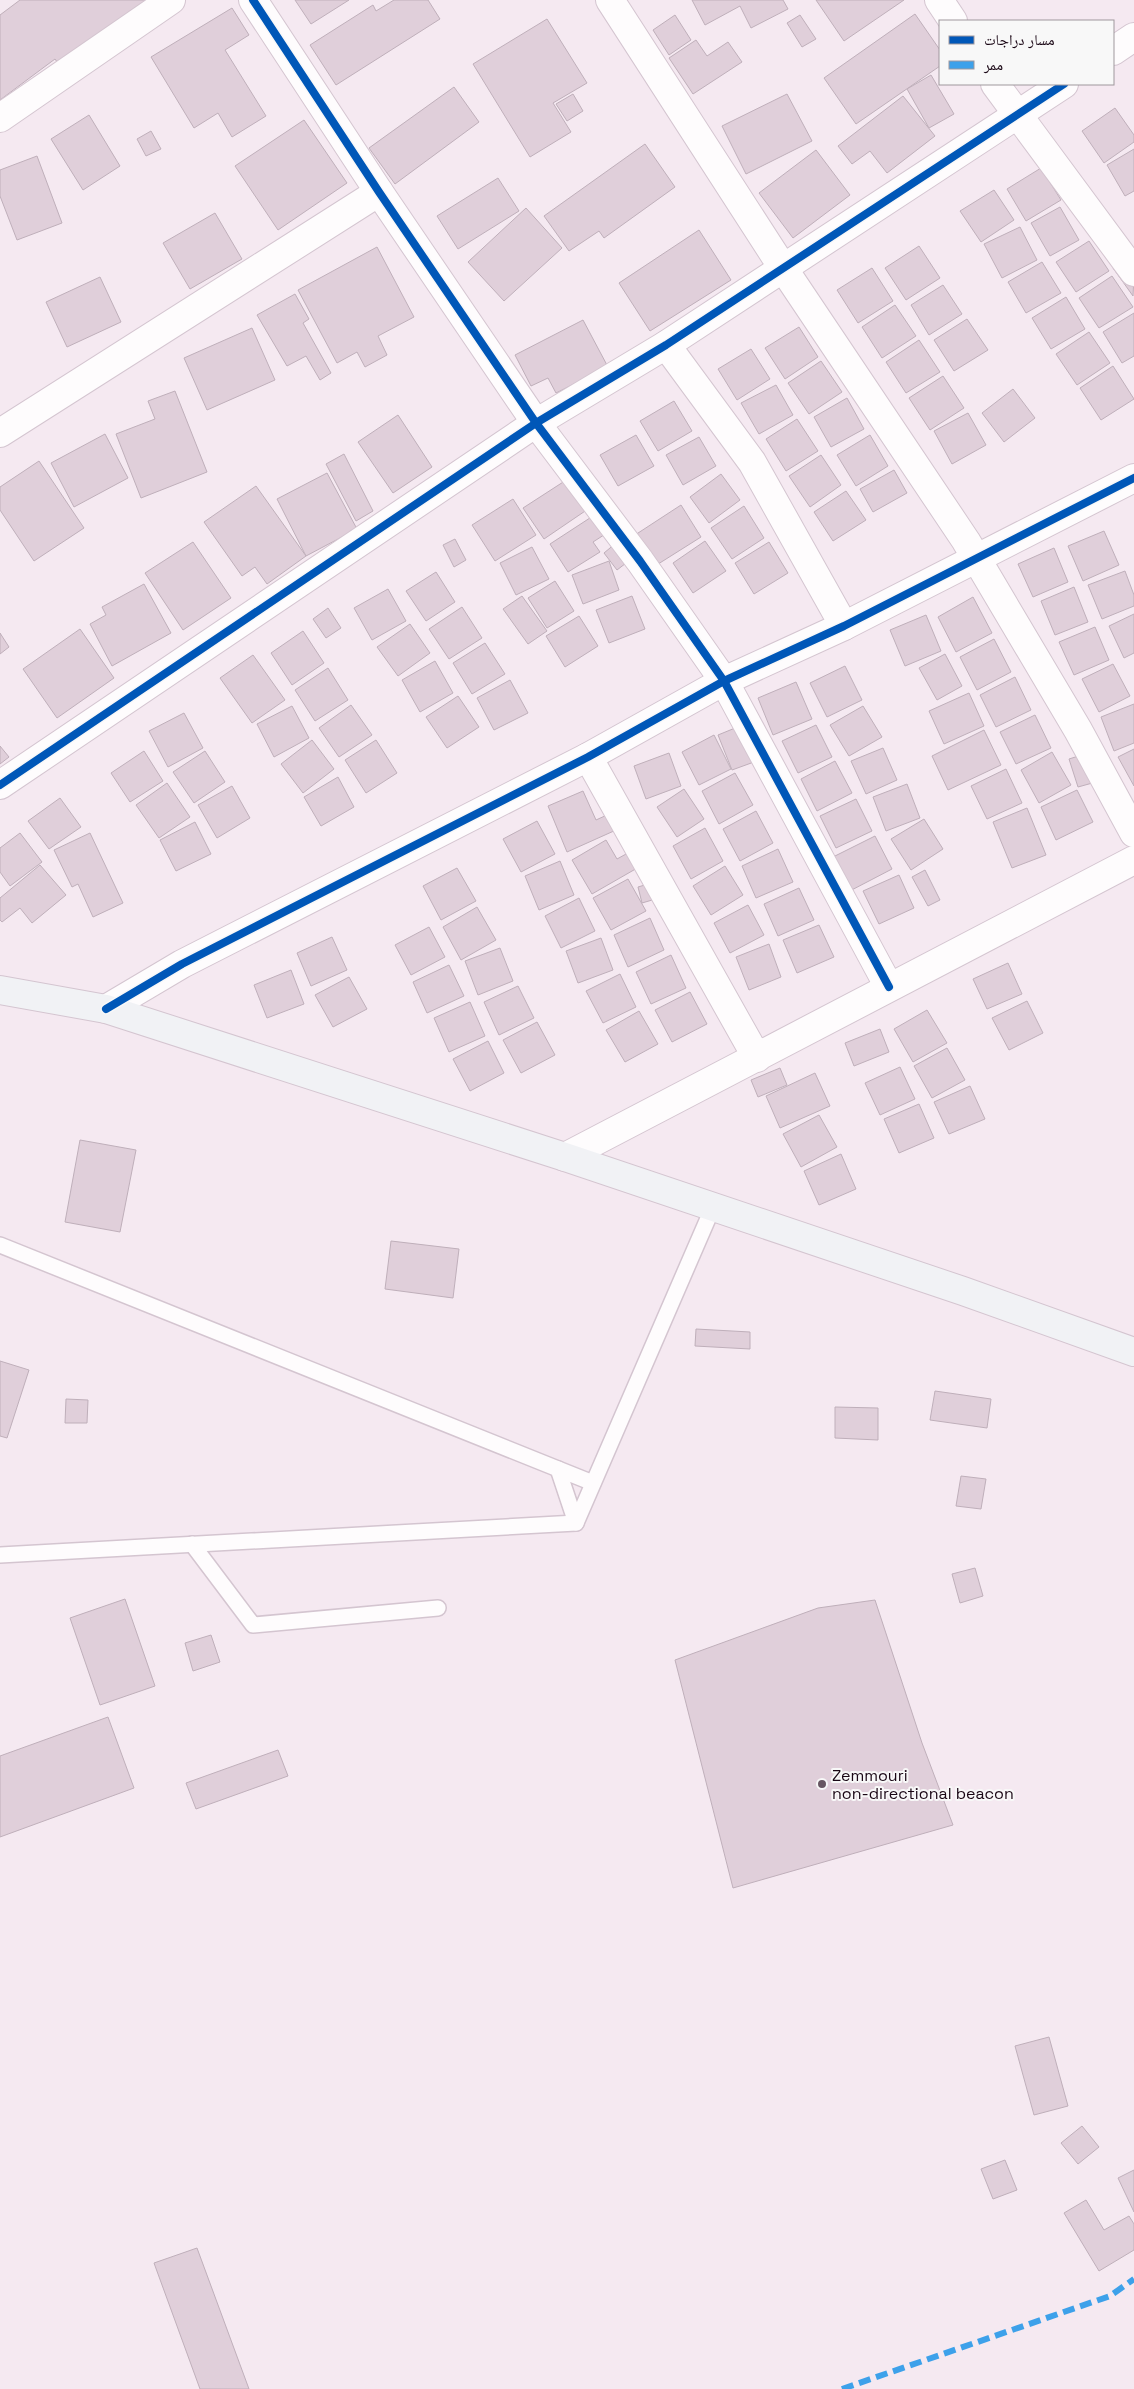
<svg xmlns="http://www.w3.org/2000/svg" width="1134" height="2389" viewBox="0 0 1134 2389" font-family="'Space Grotesk','Noto Naskh Arabic',sans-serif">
<rect width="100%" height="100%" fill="#f5e9f1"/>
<g fill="#e0cfda" stroke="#bfafba">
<polygon points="20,0 150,0 60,66 55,59 0,100 0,15"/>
<polygon points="295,0 349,0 311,24"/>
<polygon points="394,0 428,0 440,19 336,85 310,45 373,5 376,11"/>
<polygon points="692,0 783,0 788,9 751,28 740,6 705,25"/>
<polygon points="816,0 904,0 844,41"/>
<polygon points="232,8 249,35 225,50 266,116 232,137 218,113 194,128 151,57"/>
<polygon points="915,14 940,50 940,66 856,124 824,78"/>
<polygon points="675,15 691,40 669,55 653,30"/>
<polygon points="800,15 816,39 802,47 787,23"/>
<polygon points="547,19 587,83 553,103 571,132 530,157 473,64"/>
<polygon points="696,40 707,56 728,42 742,62 693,94 669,58"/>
<polygon points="931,75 954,114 929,128 907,89"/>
<polygon points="454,87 479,122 395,184 369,148"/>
<polygon points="573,94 583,111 567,121 556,104"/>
<polygon points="787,94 812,141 746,174 722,126"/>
<polygon points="903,96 935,136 887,173 870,151 852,164 838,146"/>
<polygon points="1115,108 1134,135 1134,142 1104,163 1082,131"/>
<polygon points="89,115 120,166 83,190 51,139"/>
<polygon points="304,120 347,183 278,230 235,166"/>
<polygon points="151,131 161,149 146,156 137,139"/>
<polygon points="645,144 675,187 604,238 599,231 569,251 544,216"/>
<polygon points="1134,149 1134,191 1125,196 1107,165"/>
<polygon points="816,150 850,195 793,238 759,193"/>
<polygon points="37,156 62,223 17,240 0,196 0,170"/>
<polygon points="1041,168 1061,200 1026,221 1007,189"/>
<polygon points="498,178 519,211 458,249 437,216"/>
<polygon points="994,190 1014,220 981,242 960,211"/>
<polygon points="1060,207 1079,240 1050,256 1031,223"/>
<polygon points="526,208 562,248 504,301 468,262"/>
<polygon points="215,213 242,259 190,289 163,243"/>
<polygon points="1020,227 1037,260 1002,278 984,244"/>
<polygon points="699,230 731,280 650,331 619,283"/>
<polygon points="1089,241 1109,271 1076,292 1056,262"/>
<polygon points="919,246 940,278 906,300 885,268"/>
<polygon points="377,247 414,317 378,336 387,355 365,367 357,352 337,363 298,290"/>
<polygon points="1124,261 1134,275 1133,296 1113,268"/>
<polygon points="1042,262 1061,293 1026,313 1008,282"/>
<polygon points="872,268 893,301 858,323 837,290"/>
<polygon points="1112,276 1133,307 1099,328 1079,298"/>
<polygon points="100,277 121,322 67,347 46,302"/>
<polygon points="943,285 962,314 929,335 911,305"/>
<polygon points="295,294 309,319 303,323 331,373 320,380 306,356 287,366 257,315"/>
<polygon points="1066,297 1085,329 1051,349 1032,318"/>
<polygon points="895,305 916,336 882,358 862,327"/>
<polygon points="1134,313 1134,356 1122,363 1103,332"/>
<polygon points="967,319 988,350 954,371 934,340"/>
<polygon points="583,320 608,367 556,393 548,378 531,386 515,355"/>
<polygon points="799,327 818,357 785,379 765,348"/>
<polygon points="252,328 275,380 207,410 184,358"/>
<polygon points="1089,332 1110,363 1077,385 1056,354"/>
<polygon points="919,340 940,372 906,393 886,362"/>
<polygon points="751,349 770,379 737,400 718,369"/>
<polygon points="821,361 842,392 809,414 788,383"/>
<polygon points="1113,366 1134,399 1101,420 1080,388"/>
<polygon points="943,376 964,408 930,430 909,398"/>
<polygon points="776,385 793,415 759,434 741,403"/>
<polygon points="1013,389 1035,418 1004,442 982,413"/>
<polygon points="175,391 207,472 141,498 116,434 155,419 148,401"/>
<polygon points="847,398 864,429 831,447 814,417"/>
<polygon points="674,401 692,431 658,451 640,421"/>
<polygon points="968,413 986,445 952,464 934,431"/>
<polygon points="398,415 432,467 393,493 358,442"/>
<polygon points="797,419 818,451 786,471 766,439"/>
<polygon points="105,434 128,478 74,507 51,463"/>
<polygon points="636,435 654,466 618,486 600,455"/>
<polygon points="870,435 888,466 856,486 837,455"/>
<polygon points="699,437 716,466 683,485 666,455"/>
<polygon points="344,454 373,511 356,521 326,464"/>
<polygon points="821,455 841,485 810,507 789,476"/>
<polygon points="39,461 84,528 34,561 0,510 0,487"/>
<polygon points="894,470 907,493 873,512 860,489"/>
<polygon points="327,473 357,529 306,556 277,499"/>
<polygon points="721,474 740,500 709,523 690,497"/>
<polygon points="574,475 594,505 544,539 523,508"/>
<polygon points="256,486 306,556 267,584 255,567 242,576 204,522"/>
<polygon points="846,491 866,520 833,541 814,512"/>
<polygon points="513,499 536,535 495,561 472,525"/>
<polygon points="681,505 701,537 655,566 635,535"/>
<polygon points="744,506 764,538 732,559 711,528"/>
<polygon points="596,514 607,533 593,542 600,552 568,572 550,544"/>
<polygon points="1104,531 1119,565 1083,581 1068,546"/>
<polygon points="455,539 466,560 454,567 443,545"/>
<polygon points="705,541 726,571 693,593 673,563"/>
<polygon points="193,542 231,598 183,630 145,573"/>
<polygon points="769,542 788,573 754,594 735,563"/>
<polygon points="616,543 630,560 617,570 604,553"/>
<polygon points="532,547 549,579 516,595 500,563"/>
<polygon points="1054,548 1068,582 1033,597 1018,564"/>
<polygon points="609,561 619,590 583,604 572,575"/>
<polygon points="1125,571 1134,595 1134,606 1102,619 1088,585"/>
<polygon points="436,572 455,602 426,621 406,591"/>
<polygon points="555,581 574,611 547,628 528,598"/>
<polygon points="144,584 171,633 112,666 90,624 106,615 102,607"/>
<polygon points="1074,587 1088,622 1055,635 1041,601"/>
<polygon points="388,589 406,621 372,640 354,608"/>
<polygon points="522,596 547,631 528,644 503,609"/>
<polygon points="632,596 645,629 609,643 596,610"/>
<polygon points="973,597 992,633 956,652 938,617"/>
<polygon points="462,607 482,638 449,659 429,629"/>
<polygon points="328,608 341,628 326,638 313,619"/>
<polygon points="1134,614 1134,653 1124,658 1109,626"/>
<polygon points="926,615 941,651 905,666 890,630"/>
<polygon points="579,616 598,646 565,667 546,636"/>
<polygon points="410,624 430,653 398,676 377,647"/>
<polygon points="1095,627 1109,660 1074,675 1059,642"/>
<polygon points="80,629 114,678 57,718 23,669"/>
<polygon points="303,631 324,663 292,685 271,653"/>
<polygon points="0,633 9,647 0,654"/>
<polygon points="994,639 1011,672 977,690 960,657"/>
<polygon points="485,643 505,674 472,694 453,663"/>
<polygon points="945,654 962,686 937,700 919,668"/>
<polygon points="253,655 285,700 252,723 220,678"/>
<polygon points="435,661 453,693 420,712 402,680"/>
<polygon points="1113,664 1130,696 1099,712 1082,679"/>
<polygon points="845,666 862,700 827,717 810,683"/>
<polygon points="328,668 348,700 315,721 295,690"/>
<polygon points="1015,677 1031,710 996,727 980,695"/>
<polygon points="510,680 528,713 494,730 477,698"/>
<polygon points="796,682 812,719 773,735 758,698"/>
<polygon points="969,693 984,726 944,744 929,711"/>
<polygon points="458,696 479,727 447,748 426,717"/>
<polygon points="1134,704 1134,743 1114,751 1101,717"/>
<polygon points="351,705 372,735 339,757 319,728"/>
<polygon points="292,706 309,738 274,757 257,724"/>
<polygon points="863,706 882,737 849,756 830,725"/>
<polygon points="184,713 203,748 168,767 149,731"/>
<polygon points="1035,715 1051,748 1016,764 1000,732"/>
<polygon points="816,725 832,757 798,773 782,741"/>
<polygon points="740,726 754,762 732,770 718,735"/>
<polygon points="984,730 1001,765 948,790 932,756"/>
<polygon points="714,735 731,769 699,785 682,752"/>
<polygon points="312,740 334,769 303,793 281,764"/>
<polygon points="376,740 397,773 366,793 345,760"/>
<polygon points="0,746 9,757 0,764"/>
<polygon points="883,748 897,780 866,794 851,761"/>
<polygon points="1134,749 1134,786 1118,757"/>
<polygon points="144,751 163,781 130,802 111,773"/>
<polygon points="205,751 225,782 194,803 173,772"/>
<polygon points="1052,752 1071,785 1039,803 1021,770"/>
<polygon points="669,753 681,786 646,799 634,766"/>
<polygon points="1088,753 1096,782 1078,787 1069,759"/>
<polygon points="835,761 852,793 817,811 801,779"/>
<polygon points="1006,769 1022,803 987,819 971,786"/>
<polygon points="735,773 753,805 719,824 702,791"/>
<polygon points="338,777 354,807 321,826 304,797"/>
<polygon points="167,783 190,817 159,838 136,805"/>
<polygon points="907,784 920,818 886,831 873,797"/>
<polygon points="232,786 250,818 217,838 198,805"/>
<polygon points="684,789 704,819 677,837 657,807"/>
<polygon points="1077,790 1093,822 1056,840 1041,807"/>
<polygon points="583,791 596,820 618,810 625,826 567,852 548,806"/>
<polygon points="60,798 81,827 49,849 28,821"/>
<polygon points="856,799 872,831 836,848 820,816"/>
<polygon points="1027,808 1046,855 1012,868 993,822"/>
<polygon points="756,811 773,843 740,861 723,829"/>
<polygon points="924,819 943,849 911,870 891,839"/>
<polygon points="537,821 555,854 521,872 503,839"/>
<polygon points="195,822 211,854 176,871 160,840"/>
<polygon points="705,828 723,861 691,879 673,846"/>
<polygon points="20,833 42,862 10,886 0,872 0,848"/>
<polygon points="90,833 123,903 93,917 78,884 72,887 54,850"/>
<polygon points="875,836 892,869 844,894 827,860"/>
<polygon points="606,840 617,859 637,848 646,863 592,894 572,860"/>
<polygon points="778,849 793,882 756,898 742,866"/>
<polygon points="560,861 574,895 539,910 525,876"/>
<polygon points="40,865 66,895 32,923 20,908 2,922 0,920 0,898"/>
<polygon points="725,866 743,895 711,915 693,886"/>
<polygon points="457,868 476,901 441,920 423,886"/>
<polygon points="925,870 940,900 928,906 912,877"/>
<polygon points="899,875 914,908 879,924 863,891"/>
<polygon points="628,879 646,911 611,930 593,898"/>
<polygon points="655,882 659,898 642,903 638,887"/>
<polygon points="799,888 814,920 778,936 764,904"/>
<polygon points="579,898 595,931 561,948 545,916"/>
<polygon points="748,905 764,935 730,953 714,923"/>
<polygon points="477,907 496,940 461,960 443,927"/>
<polygon points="650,918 664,950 628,967 614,935"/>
<polygon points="819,925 834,957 797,973 783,940"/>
<polygon points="429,927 445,957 411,975 395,945"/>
<polygon points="332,937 347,970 311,986 297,953"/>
<polygon points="601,938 613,970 578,983 566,951"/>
<polygon points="769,944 781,977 749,990 736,957"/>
<polygon points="500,948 513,981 478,995 465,961"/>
<polygon points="671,955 686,988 651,1004 636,972"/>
<polygon points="1008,963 1022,994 987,1009 973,979"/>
<polygon points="449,965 464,996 427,1013 413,982"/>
<polygon points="291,970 304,1004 267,1018 254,985"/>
<polygon points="620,974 636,1007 603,1023 586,991"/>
<polygon points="349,977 367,1009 333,1027 315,995"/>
<polygon points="518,986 534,1018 499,1035 484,1002"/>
<polygon points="690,992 707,1024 672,1042 655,1010"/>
<polygon points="1027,1001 1043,1033 1009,1050 992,1018"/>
<polygon points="470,1002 485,1036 449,1052 434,1018"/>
<polygon points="927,1010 947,1043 913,1062 894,1029"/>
<polygon points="639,1011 658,1044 625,1062 606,1030"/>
<polygon points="537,1022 555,1055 521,1073 503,1040"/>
<polygon points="880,1029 889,1052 854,1066 845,1043"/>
<polygon points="488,1041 504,1073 470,1091 453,1059"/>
<polygon points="947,1048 965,1080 932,1098 914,1066"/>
<polygon points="900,1067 915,1099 880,1115 865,1083"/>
<polygon points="780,1068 787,1085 758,1097 751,1080"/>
<polygon points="815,1073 830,1106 780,1128 766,1096"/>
<polygon points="970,1086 985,1119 949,1134 934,1102"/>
<polygon points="919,1104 934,1138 899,1153 884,1119"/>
<polygon points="819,1115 837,1147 801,1167 783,1134"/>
<polygon points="80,1140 136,1150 120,1232 65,1222"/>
<polygon points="841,1154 856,1189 819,1205 804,1171"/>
<polygon points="391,1241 459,1249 453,1298 385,1289"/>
<polygon points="696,1329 750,1332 750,1349 695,1346"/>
<polygon points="0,1361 29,1370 7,1438 0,1436"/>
<polygon points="935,1391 991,1399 987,1428 930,1420"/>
<polygon points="66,1399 88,1400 87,1423 65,1423"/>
<polygon points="835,1407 878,1408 878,1440 835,1438"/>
<polygon points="961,1476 986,1479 981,1509 956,1506"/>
<polygon points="975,1568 983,1596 960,1603 952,1574"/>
<polygon points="125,1599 155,1686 100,1705 70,1618"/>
<polygon points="875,1600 922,1743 953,1825 733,1888 675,1660 818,1608"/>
<polygon points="211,1635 220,1662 193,1671 185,1643"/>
<polygon points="108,1717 134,1788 0,1837 0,1756"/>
<polygon points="278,1750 288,1776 196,1809 186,1783"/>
<polygon points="1049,2037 1068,2106 1034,2115 1015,2046"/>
<polygon points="1082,2126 1099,2147 1078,2164 1061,2143"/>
<polygon points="1005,2160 1017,2190 993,2199 981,2169"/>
<polygon points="1134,2170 1134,2212 1118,2178"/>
<polygon points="1086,2200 1104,2230 1129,2216 1134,2224 1134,2250 1099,2271 1064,2213"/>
<polygon points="197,2248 249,2389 200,2389 154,2263"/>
</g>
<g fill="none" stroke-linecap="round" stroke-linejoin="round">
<defs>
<g id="lane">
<polyline points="0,1245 593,1483"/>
<polyline points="558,1469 576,1523"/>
<polyline points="192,1544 253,1625 438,1608"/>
<polyline points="0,1555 576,1523 713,1207"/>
</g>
<g id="street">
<polyline points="253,0 379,192 536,423 640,561 724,681 889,987"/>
<polyline points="610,0 783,268 966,541 1078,730 1134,833"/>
<polyline points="939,0 953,21"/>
<polyline points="1113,51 1134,37"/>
<polyline points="995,84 1134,272"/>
<polyline points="0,118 171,0"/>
<polyline points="666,345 752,462 844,626"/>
<polyline points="0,433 379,192"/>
<polyline points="588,757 757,1058"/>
<polyline points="0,785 536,423 666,345 1064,84"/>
<polyline points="106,1009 182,964 588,757 724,681 844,626 1134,478"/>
<polyline points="565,1157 1134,860"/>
</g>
<polyline id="secondary" points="0,990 106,1009 565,1157 963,1291 1134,1352"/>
</defs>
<use href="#lane" stroke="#d4c5d0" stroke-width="18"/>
<use href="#street" stroke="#d4c5d0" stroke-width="30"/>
<use href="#secondary" stroke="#d4c5d0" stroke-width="30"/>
<use href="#lane" stroke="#fefcfd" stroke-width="15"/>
<use href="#street" stroke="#fefcfd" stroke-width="28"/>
<use href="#secondary" stroke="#f1f2f5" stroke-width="28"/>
<polyline stroke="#3da1ea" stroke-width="6" stroke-dasharray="12 6" stroke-linecap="butt" points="842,2389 1110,2296 1134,2279"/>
<defs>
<g id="cycleway">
<polyline points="253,0 379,192 536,423 640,561 724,681 889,987"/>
<polyline points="0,785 536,423 666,345 1064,84"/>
<polyline points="106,1009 182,964 588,757 724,681 844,626 1134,478"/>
</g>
</defs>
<use href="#cycleway" stroke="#f8f8f8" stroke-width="11"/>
<use href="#cycleway" stroke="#0057b8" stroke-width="8"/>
</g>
<circle fill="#675662" stroke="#f8f8f8" stroke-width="2" cx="822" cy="1784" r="5"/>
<g text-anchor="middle" stroke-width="4" stroke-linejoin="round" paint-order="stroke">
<g font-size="16" fill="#1a0715" stroke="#f8f8f8" text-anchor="start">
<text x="832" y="1781">Zemmouri<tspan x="832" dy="18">non-directional beacon</tspan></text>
</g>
</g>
<rect x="939" y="20" width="175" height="65" fill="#f8f8f8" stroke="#9f989d"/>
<rect x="949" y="36" width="25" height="8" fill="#0057b8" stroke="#9f989d"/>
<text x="984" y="45" font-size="15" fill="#1a0715">مسار دراجات</text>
<rect x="949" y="61" width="25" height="8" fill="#3da1ea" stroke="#9f989d"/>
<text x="984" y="70" font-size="15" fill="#1a0715">ممر</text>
</svg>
